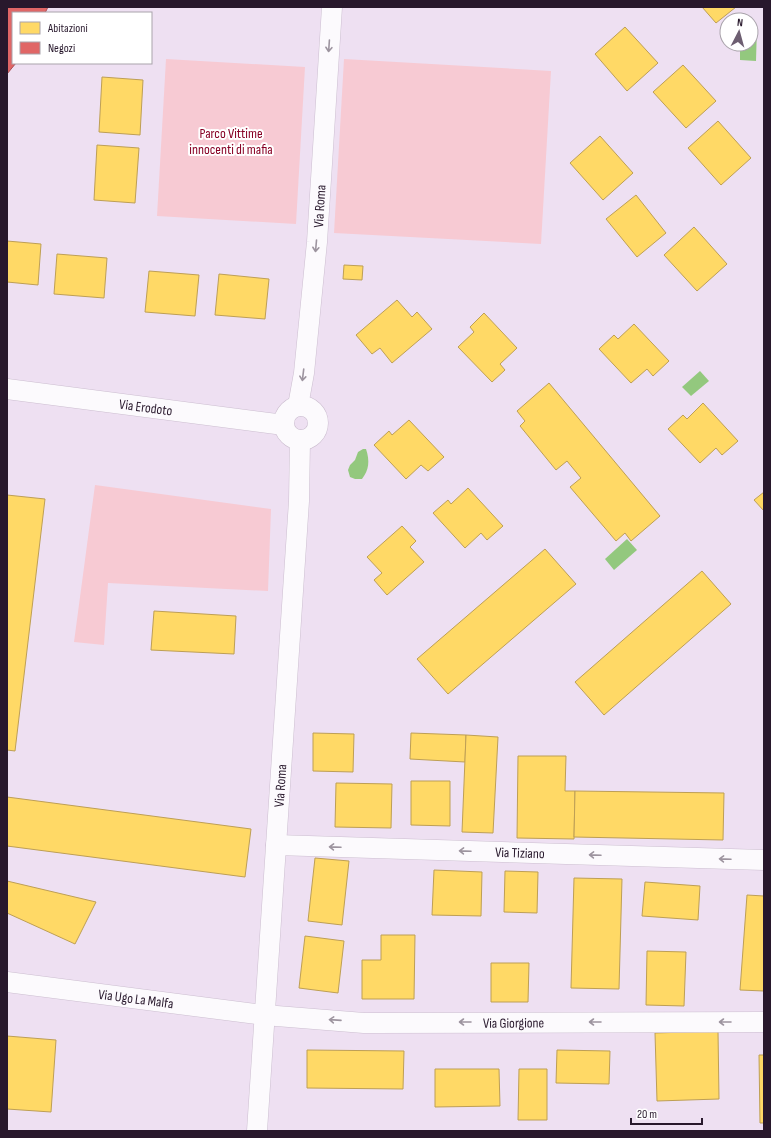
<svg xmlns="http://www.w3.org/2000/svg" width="771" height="1138" viewBox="0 0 771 1138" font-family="'Sofia Sans Condensed',sans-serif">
<rect width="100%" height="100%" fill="#eee0f2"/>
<g fill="#f7cad3">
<polygon points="166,59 305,67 296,224 157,216"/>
<polygon points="344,59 551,71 541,244 334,233"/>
<polygon points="95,485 271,509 268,591 108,583 104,645 74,642"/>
</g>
<g fill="#93c87e">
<polygon points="751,25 757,26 756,61 740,60 740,44 751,44"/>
<polygon points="700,371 709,381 691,396 682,387"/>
<path d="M 363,449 L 366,449 C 370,461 369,470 362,479 L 355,479 L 350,477 L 348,470 L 350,465 L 355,460 L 358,452 Z"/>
<polygon points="627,539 637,550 614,570 605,559"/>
</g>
<g fill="#ffd966" stroke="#be9f55">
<polygon points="702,7 736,7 716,23"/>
<polygon points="625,27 658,63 627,91 595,54"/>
<polygon points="683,65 716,101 686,128 653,92"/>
<polygon points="102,77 143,80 140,135 99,132"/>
<polygon points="718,121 751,158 721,185 688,148"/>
<polygon points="600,136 633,173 603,200 570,163"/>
<polygon points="97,145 139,148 135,203 94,200"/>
<polygon points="636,195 666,233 637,257 606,219"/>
<polygon points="694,227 727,264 697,291 664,255"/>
<polygon points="7,241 41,244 38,285 7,282"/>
<polygon points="57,254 107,258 104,298 54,294"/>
<polygon points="344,265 363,266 362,280 343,279"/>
<polygon points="149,271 199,275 195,316 145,312"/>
<polygon points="219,274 269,279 265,319 215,315"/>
<polygon points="397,300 412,317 417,312 432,329 392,363 380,348 372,354 356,335"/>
<polygon points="484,313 517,348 500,364 505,370 492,382 458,347 474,332 470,327"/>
<polygon points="634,324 669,361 653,376 647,369 631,383 599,349 614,335 618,339"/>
<polygon points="549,383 660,516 631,541 625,533 616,541 570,487 581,478 567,461 556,470 520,426 525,421 517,411"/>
<polygon points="703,403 738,441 722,455 716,448 700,463 668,429 683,415 687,419"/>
<polygon points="409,420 444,457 428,471 421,465 406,479 374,445 389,431 392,435"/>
<polygon points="468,488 503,526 487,540 481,533 465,548 433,513 448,500 451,504"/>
<polygon points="764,492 764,511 754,500"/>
<polygon points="7,495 45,499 15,751 7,750"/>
<polygon points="402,526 416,541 410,547 424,562 387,595 374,580 382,573 367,557"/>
<polygon points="545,549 576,584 448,694 417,659"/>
<polygon points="702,571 731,604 604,715 575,682"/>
<polygon points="154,611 236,616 234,654 151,650"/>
<polygon points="313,733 354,734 353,772 313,771"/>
<polygon points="411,733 466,735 465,762 410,759"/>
<polygon points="466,735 498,737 493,833 462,832"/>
<polygon points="518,756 566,756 565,791 575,791 574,839 517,838"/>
<polygon points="411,781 450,781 450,826 411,825"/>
<polygon points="336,783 392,784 391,828 335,827"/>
<polygon points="575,791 724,793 723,840 574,837"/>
<polygon points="7,797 251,829 245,877 7,846"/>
<polygon points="315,858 349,861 342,925 308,921"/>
<polygon points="434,870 482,872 481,916 432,915"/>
<polygon points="505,871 538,872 537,913 504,912"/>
<polygon points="574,878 622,879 619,989 571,988"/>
<polygon points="7,881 96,902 75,944 7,913"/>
<polygon points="645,882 700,886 698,920 642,916"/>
<polygon points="747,895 764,896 764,991 740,990"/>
<polygon points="381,935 415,935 414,999 362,999 362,960 381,960"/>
<polygon points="305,936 344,941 338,993 299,988"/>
<polygon points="647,951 686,952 684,1006 646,1005"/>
<polygon points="491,963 529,963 528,1002 491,1002"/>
<polygon points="718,1031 719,1099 657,1101 655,1033"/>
<polygon points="7,1036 56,1040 51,1112 7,1109"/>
<polygon points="307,1050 404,1051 403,1089 307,1088"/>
<polygon points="557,1050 610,1051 609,1084 556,1083"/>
<polygon points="759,1055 764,1055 764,1123 760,1123"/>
<polygon points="435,1069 499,1069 500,1106 435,1107"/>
<polygon points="519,1069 547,1069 547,1120 518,1120"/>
</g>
<polygon fill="#e06666" stroke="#a94f55" points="7,7 48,7 45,13 13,13 13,63 16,63 7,74"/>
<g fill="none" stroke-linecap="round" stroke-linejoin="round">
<defs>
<g id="minor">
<path id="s1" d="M 7,389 L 284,425"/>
<circle cx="301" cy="423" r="17"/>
<path id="s2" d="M 298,406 L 304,373 L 317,242 L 332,7"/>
<path id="s3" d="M 276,845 L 764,860"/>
<path id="s4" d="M 7,982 L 264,1015 L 364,1023 L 764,1022"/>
<path id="s5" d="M 257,1131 L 299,501 L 300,440"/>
</g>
</defs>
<use href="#minor" stroke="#ccbed0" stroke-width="21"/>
<use href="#minor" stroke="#fcfafd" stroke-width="20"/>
</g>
<defs><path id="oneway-shaft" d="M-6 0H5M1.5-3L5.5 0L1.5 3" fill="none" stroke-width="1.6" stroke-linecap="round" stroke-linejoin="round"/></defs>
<g stroke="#9d949f">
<use href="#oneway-shaft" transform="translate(329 46) rotate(94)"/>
<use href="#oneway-shaft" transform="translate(316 246) rotate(95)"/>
<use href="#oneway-shaft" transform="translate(303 375) rotate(97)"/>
<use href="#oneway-shaft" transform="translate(335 847) rotate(-178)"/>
<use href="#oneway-shaft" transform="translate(465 851) rotate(-178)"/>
<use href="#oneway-shaft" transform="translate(595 855) rotate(-178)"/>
<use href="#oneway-shaft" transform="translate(725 859) rotate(-178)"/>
<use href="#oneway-shaft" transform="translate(335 1020) rotate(-176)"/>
<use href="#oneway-shaft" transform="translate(465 1022) rotate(180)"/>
<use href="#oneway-shaft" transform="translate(595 1022) rotate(180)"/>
<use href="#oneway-shaft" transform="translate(725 1022) rotate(180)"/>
</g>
<g text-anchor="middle" stroke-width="4" stroke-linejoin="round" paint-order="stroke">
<g font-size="14" fill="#870024" stroke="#fff">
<text x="231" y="138">Parco Vittime<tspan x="231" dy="16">innocenti di mafia</tspan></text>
</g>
<g font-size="14" fill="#28182c" stroke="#fff">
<text dy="5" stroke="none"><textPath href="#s2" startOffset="201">Via Roma</textPath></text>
<text dy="5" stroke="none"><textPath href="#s1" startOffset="140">Via Erodoto</textPath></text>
<text dy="5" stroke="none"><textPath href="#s5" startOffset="346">Via Roma</textPath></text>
<text dy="5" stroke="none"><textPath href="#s3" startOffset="244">Via Tiziano</textPath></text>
<text dy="5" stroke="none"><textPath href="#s4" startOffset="130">Via Ugo La Malfa</textPath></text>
<text dy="5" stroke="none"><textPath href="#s4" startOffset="509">Via Giorgione</textPath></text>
</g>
</g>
<rect width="771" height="1138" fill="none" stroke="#28182c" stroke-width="16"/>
<rect x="12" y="12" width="140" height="52" fill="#ffffff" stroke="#a9a3ab"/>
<rect x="20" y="22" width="20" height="12" fill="#ffd966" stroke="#a9a3ab"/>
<text x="48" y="32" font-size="12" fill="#28182c">Abitazioni</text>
<rect x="20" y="42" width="20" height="12" fill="#e06666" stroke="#a9a3ab"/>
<text x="48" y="52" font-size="12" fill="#28182c">Negozi</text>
<g transform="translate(739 32) rotate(6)"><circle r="19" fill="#ffffff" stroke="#a9a3ab"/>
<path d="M0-3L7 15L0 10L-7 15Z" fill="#6d5e71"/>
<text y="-6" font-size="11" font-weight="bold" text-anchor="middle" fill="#28182c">N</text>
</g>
<path d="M631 1118v6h71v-6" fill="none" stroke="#28182c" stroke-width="2"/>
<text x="637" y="1118" font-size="12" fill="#28182c" stroke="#ffffff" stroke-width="3" paint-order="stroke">20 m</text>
</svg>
